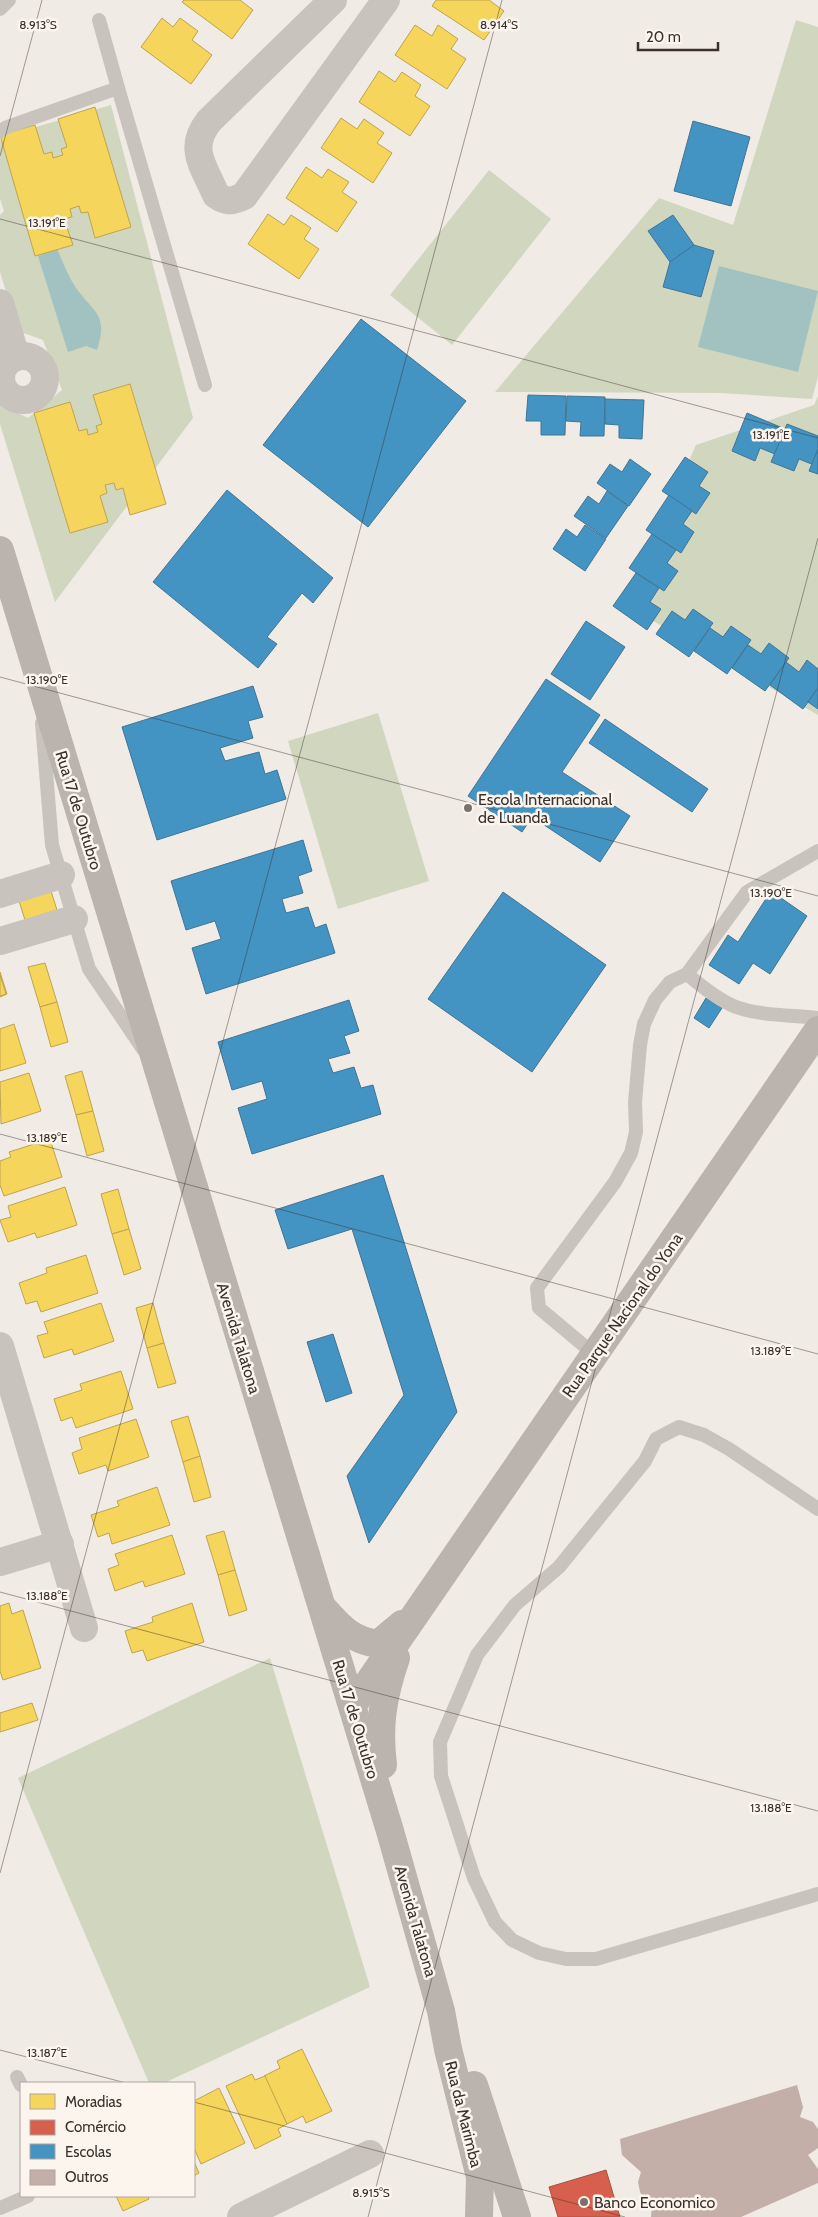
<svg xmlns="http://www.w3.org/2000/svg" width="818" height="2217" viewBox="0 0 818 2217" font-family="Cabin,sans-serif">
<rect width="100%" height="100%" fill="#f0ebe5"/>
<g fill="#d1d6bf">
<polygon points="796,20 818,27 818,377 812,399 721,393 495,392 659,198 733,225"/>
<polygon points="111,105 193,418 55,602 0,424 0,404 28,418 62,390 43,340 18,331 0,272 0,215 4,211 0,199 0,142 2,137"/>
<polygon points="489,170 551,219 452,345 390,295"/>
<polygon points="818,396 818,715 625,605 696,445 814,405"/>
<polygon points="378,713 429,881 338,909 288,741"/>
<polygon points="270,1658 370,1987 164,2083 149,2083 18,1778"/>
</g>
<g fill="#a1c2c1">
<path d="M 57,249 C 63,262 68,276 76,288 C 93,312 109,314 97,350 L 86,346 L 68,352 L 38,256 Z"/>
<polygon points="719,266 818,291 798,372 698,347"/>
</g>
<g fill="#f6d55c" stroke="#bea44d">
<polygon points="184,0 240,0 253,10 232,39 182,2"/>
<polygon points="436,0 489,0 504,11 484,40 432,6"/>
<polygon points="162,18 173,27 180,18 198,31 192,40 212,55 191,84 141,47"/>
<polygon points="415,25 432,36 438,25 458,39 451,49 466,59 447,89 395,55"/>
<polygon points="379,71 395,82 402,72 421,85 415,96 430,106 410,136 359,102"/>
<polygon points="95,107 131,227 95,238 88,212 81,213 79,206 70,209 72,217 64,219 73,245 35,256 0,135 35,125 44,154 52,152 53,158 63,155 61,149 67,147 58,119"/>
<polygon points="341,118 357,129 364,119 384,133 377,143 392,153 373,183 321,148"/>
<polygon points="306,167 322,178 328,169 349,182 342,192 357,202 337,232 286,198"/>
<polygon points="268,214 284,225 291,215 311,228 304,239 319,249 299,279 248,244"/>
<polygon points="130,384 166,504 130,515 123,488 116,490 114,483 105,485 107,493 100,496 108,522 70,533 34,413 70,402 79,431 87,429 88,435 98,432 96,426 102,424 93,395"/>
<polygon points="51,891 57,910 25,920 19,901"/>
<polygon points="45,963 57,1002 40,1007 28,967"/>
<polygon points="0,972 7,994 0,997"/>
<polygon points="0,975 6,994 0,996"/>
<polygon points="57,1002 68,1042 51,1047 40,1007"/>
<polygon points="14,1024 26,1063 0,1071 0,1029"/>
<polygon points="82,1071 93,1111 76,1115 65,1076"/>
<polygon points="29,1073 41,1111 1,1124 0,1082"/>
<polygon points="93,1111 104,1151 87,1156 76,1115"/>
<polygon points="50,1139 62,1177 4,1196 0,1185 0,1161 11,1157 9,1152"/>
<polygon points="65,1187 77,1225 37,1238 35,1233 8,1242 0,1220 11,1217 8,1206"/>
<polygon points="118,1189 129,1229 112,1234 101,1194"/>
<polygon points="129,1229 141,1269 124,1275 112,1234"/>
<polygon points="86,1255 98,1293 41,1312 37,1301 26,1304 19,1283 47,1273 46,1268"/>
<polygon points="101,1303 114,1341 74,1355 72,1349 44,1358 37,1336 48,1333 44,1322"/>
<polygon points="153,1303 164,1343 147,1348 136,1308"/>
<polygon points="164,1343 176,1383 158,1388 147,1348"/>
<polygon points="121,1371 133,1409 76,1428 72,1417 61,1421 54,1399 82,1390 80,1384"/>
<polygon points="188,1416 200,1456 183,1462 171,1421"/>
<polygon points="136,1419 149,1457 108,1471 106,1465 79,1474 72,1453 82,1449 79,1438"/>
<polygon points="200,1456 211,1497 194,1502 183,1462"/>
<polygon points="157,1487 170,1525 112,1544 109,1533 98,1537 91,1515 119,1506 117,1501"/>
<polygon points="224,1531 235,1570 218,1575 206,1536"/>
<polygon points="172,1535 185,1574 145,1587 143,1581 115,1591 108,1569 119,1565 115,1554"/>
<polygon points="235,1570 247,1610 229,1616 218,1575"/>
<polygon points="9,1603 12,1614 23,1610 41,1668 3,1680 0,1671 0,1606"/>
<polygon points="192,1603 204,1642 147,1661 143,1650 132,1653 125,1631 153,1622 152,1617"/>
<polygon points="32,1703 38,1720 0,1732 0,1713"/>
<polygon points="302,2049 332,2111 306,2123 303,2116 287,2124 264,2076 280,2068 277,2061"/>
<polygon points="252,2074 255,2080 265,2076 287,2124 278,2129 281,2136 255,2149 226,2086"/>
<polygon points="219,2088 245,2143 201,2164 194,2148 194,2101"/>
<polygon points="194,2162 199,2173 194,2176"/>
<polygon points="116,2196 148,2196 149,2199 123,2211"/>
</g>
<polygon fill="#d6604d" stroke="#a85243" points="606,2170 620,2217 558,2217 549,2187"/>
<g fill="#4393c3" stroke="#417595">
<polygon points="693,121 750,137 731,206 674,191"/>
<polygon points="673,215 694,245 670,262 648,231"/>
<polygon points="694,245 714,251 701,297 663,287 670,262"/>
<polygon points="361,319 466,401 368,527 263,445"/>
<polygon points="528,395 566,396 565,435 541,435 541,421 526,421"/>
<polygon points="567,396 605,397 604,436 580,436 581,422 566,421"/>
<polygon points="605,399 644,400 642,439 619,438 619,425 605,424"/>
<polygon points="747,413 785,429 775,454 760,448 755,461 732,451"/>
<polygon points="787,424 818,436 818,455 814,465 799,459 794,471 771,462"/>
<polygon points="818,449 818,474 809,471"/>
<polygon points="685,457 708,472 699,486 710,493 696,514 662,491"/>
<polygon points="630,459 651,474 629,506 597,483 610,464 622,472"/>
<polygon points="227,490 333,578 313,603 302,593 267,637 277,644 258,668 153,582"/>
<polygon points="607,491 628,506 606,538 574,516 588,496 599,504"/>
<polygon points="669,495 692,511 683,524 694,532 681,553 646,530"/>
<polygon points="585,525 606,539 585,571 553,549 566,529 577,537"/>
<polygon points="652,534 676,550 667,563 678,571 664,591 629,568"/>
<polygon points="636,573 659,588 650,602 661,609 647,630 613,606"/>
<polygon points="693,609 713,623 689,657 656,634 672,611 685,620"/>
<polygon points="586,621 625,647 590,700 551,674"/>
<polygon points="731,626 751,640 727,674 694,651 710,628 723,637"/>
<polygon points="769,643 789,658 765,691 732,668 748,645 761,654"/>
<polygon points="807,660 818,669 818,688 803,709 770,685 786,662 799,672"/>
<polygon points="546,679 600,715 562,772 630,816 600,862 532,817 522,832 468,796"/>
<polygon points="253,686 263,717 248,721 253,738 220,748 225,761 259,752 265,774 277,770 286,799 157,840 122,727"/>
<polygon points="818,688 818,709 808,702"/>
<polygon points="605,719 708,789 692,812 589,743"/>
<polygon points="303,840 312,871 298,876 303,893 282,899 286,913 308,907 315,928 326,924 335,953 206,994 192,948 221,939 215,921 186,930 171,881"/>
<polygon points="771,891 807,916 770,974 753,963 739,984 709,965 728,935 738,942"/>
<polygon points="503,892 606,965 532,1072 428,999"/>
<polygon points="706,998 722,1008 709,1028 694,1018"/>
<polygon points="349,1000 359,1031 344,1036 350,1053 328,1059 333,1073 354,1067 361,1088 373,1085 381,1114 252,1154 238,1108 267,1099 262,1081 232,1090 218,1042"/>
<polygon points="383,1175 457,1412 369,1543 347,1476 404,1395 352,1229 288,1249 275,1210"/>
<polygon points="333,1334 352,1393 326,1402 307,1342"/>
</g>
<polygon fill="#c3afa7" points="797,2085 803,2107 800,2117 813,2122 818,2129 818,2148 808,2155 818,2169 818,2183 741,2217 651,2217 652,2205 645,2200 640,2192 638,2182 641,2172 622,2155 620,2139"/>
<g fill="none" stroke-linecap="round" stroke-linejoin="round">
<g stroke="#c9c3be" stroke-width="14">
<polyline points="0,9 9,0"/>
<polyline points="99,20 118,88"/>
<polyline points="0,131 7,127 118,88 205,385"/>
<polyline points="42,723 52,845 74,919 89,969 143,1049"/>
<path d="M 687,974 C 701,986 718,1000 736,1007 C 761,1016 792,1015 818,1018"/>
<polyline points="594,1354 539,1308 537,1288 615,1182 631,1153 636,1132 635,1102 640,1045 644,1024 655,1000 670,982 687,974 747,892 818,851"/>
<polyline points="818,1509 729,1449 704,1435 679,1427 656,1439 645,1461 559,1567 515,1605 477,1655 440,1742 441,1776 474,1878 495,1922 512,1940 539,1953 566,1959 596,1959 818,1894"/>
<polyline points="17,2077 21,2085"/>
<polyline points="0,2208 28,2196"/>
</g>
<g stroke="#c9c3be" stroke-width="28">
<path d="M 333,0 L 209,121 C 187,149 204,166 216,195 C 227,203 233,201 244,196 L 386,0"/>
<polyline points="0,303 16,357"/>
<circle cx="23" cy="378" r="22"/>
<polyline points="0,894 61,875"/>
<polyline points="0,941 74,919"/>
<polyline points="0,1346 84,1628"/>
<polyline points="0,1562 60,1544"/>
<polyline points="241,2217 370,2154"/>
</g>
<g stroke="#bab3ae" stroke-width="28">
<polyline points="0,550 390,1831 441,2011 448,2049 480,2177 479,2217"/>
<path d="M 325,1610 C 342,1629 352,1640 378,1644 L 402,1624"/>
<polyline points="353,1705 818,1030"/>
<path d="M 383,1765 C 378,1725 383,1696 396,1658"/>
<polyline points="474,2085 517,2217"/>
</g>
</g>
<path fill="none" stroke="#3b302b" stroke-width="1" stroke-opacity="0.45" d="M 0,156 L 42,0M 0,219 L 818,438M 0,677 L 818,896M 0,1134 L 818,1354M 0,1592 L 818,1811M 0,1873 L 502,0M 0,2050 L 126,2083M 194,2102 L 625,2217M 368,2217 L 818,538"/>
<g fill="#7a716c" stroke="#fbf5ee" stroke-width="2">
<circle cx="468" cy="808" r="5"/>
<circle cx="584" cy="2202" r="5"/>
</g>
<g text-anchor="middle" stroke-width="5" stroke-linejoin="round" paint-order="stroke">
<g font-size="16" fill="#3b302b" stroke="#fbf5ee" text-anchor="start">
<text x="478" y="805">Escola Internacional<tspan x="478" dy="18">de Luanda</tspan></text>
<text x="594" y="2208">Banco Economico</text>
</g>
<g font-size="16" fill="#3b302b" stroke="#fbf5ee">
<text transform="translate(79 810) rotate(73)" y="6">Rua 17 de Outubro</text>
<text transform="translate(622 1315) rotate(-55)" y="6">Rua Parque Nacional do Yona</text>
<text transform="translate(239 1338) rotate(73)" y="6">Avenida Talatona</text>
<text transform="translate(356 1719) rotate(73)" y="6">Rua 17 de Outubro</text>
<text transform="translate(416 1921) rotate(74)" y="6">Avenida Talatona</text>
<text transform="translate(464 2114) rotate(76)" y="6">Rua da Marimba</text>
</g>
</g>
<g font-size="12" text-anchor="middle" fill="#3b302b" stroke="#fbf5ee" stroke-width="5" stroke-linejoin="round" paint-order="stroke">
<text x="499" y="29">8.914°S</text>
<text x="38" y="29">8.913°S</text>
<text x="47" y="227">13.191°E</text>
<text x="771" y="439">13.191°E</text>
<text x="47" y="684">13.190°E</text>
<text x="771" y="897">13.190°E</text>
<text x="47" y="1142">13.189°E</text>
<text x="771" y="1355">13.189°E</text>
<text x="47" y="1600">13.188°E</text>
<text x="771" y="1812">13.188°E</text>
<text x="47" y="2057">13.187°E</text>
<text x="371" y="2197">8.915°S</text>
</g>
<rect x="20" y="2082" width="175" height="115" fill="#fbf5ee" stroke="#aea6a0"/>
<rect x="30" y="2094" width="25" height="15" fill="#f6d55c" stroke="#aea6a0"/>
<text x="65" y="2107" font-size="15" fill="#3b302b">Moradias</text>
<rect x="30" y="2120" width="25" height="15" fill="#d6604d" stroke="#aea6a0"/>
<text x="65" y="2132" font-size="15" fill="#3b302b">Comércio</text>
<rect x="30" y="2144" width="25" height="15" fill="#4393c3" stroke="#aea6a0"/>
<text x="65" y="2157" font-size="15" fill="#3b302b">Escolas</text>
<rect x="30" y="2170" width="25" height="15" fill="#c3afa7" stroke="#aea6a0"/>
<text x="65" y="2182" font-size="15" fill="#3b302b">Outros</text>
<path d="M638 42v8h80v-8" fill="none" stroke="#3b302b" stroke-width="2.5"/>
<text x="646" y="42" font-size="15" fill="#3b302b" stroke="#fbf5ee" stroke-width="4" paint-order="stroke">20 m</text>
</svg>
